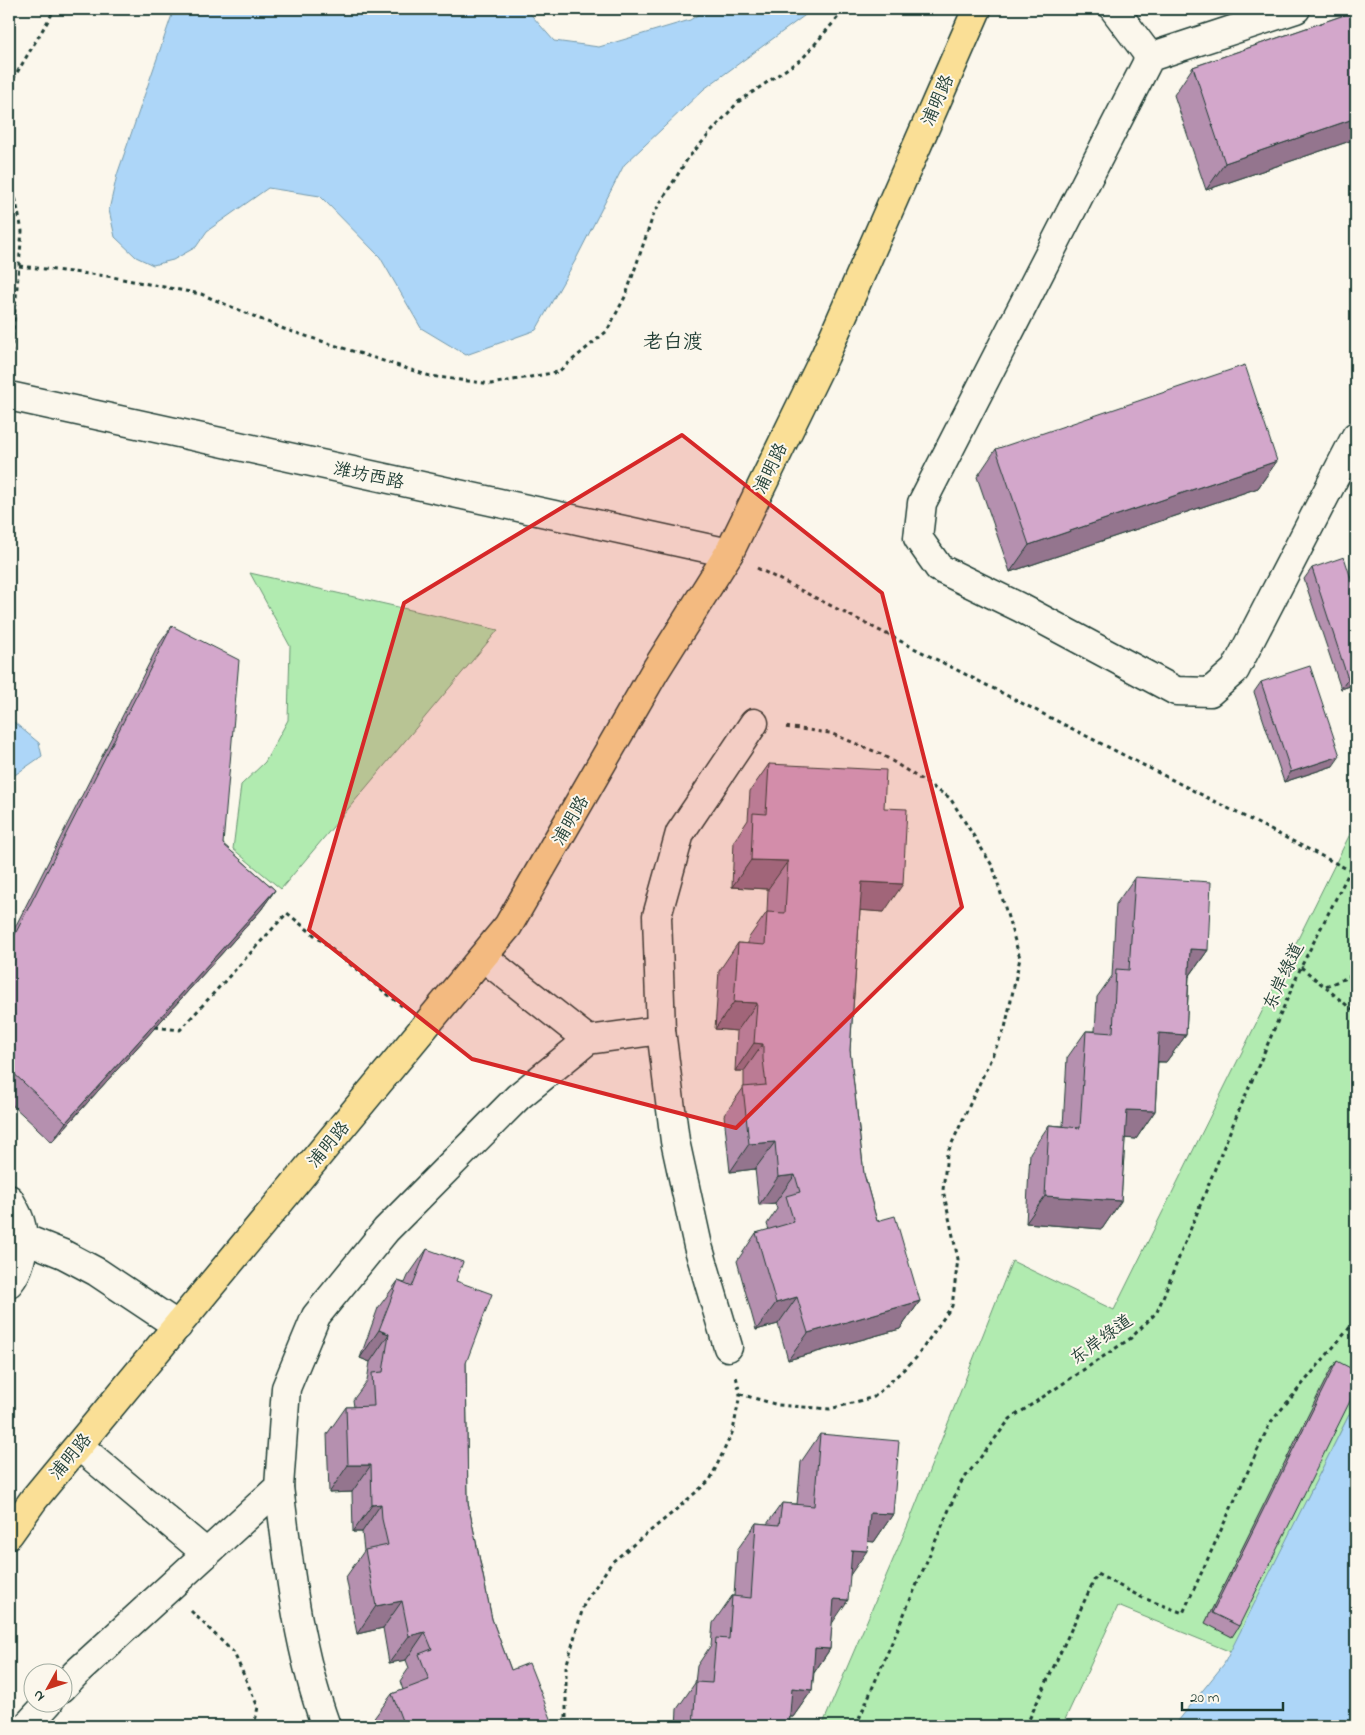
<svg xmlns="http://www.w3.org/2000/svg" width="1365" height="1735" viewBox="0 0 1365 1735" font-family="'Indie Flower','LXGW WenKai TC',sans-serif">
<rect width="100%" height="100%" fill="#fbf7ec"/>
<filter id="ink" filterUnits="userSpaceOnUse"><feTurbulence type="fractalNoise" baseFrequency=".02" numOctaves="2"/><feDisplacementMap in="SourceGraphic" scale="10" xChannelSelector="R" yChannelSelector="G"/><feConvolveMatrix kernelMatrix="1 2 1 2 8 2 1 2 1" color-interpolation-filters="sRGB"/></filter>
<g filter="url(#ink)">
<g fill="#b1ebb0" stroke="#689472">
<polygon points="250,573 498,630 281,889 233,849 241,785 265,762 288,720 290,646"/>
<polygon points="1356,822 1356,1401 1231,1652 1118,1606 1062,1726 822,1726 907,1527 1012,1261 1114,1310"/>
</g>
<g fill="#add6f8" stroke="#7499aa">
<polygon points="174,9 526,9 554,41 599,47 690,20 707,9 808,9 808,13 704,89 624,165 575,261 536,330 466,355 421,328 380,257 320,196 268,188 207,231 196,247 173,260 153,265 136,257 115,237 109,210 117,175"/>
<polygon points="9,718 39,743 42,756 9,779"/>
<polygon points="1356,1401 1356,1726 1174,1726 1224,1664"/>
</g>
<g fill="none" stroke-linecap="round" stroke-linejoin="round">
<defs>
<g id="minor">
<polyline points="1114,9 1150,57"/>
<polyline points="1296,9 1150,57 922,503 918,538 939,568 1021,608 1176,691 1210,692 1235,670 1356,436"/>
<polyline points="9,396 729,553"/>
<polyline points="483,957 588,1040"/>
<path d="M 9,1199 C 12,1204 15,1210 18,1216 C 27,1236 23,1266 9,1283"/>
<polyline points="23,1238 63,1254 97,1272 178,1326"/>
<polyline points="728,1347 698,1246 675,1141 661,1030 657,916 680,833 754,723"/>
<polyline points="79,1446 206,1553"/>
<path d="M 279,1487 C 289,1567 298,1650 326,1726"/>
<polyline points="62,1688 75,1674 279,1487 286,1388 316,1316 386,1230 518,1097 588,1040 661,1030"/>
<polyline points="27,1726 49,1702"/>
</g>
<polyline id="major" points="9,1534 34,1499 508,926 655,671 729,553 825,356 977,9"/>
</defs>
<use href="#minor" stroke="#1f3d34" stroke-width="31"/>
<use href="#major" stroke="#1f3d34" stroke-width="31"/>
<g stroke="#1f3d34" stroke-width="3" stroke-dasharray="4 4" stroke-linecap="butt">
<polyline points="9,86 55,9"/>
<polyline points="9,167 22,231 10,365"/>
<polyline points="19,266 107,276 201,294 284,329 430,376 491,384 558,372 607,331 626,295 654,213 688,158 738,102 803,58 845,9"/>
<polyline points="757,568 1351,871 1356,876"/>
<polyline points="1301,967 1356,1013"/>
<polyline points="1326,986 1356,974"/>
<polyline points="155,1027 180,1030 287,913 402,1006"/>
<polyline points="740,1394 778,1405 830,1409 874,1397 916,1358 952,1306 958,1259 943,1190 947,1154 1005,1028 1020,958 993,867 950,798 881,754 830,733 784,727"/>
<polyline points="191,1611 234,1653 258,1707 254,1726"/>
<polyline points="566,1726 566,1667 584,1604 612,1562 671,1514 710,1480 733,1431 740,1394 736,1376"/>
<polyline points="856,1726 960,1484 1010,1419 1131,1338 1157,1312 1231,1129 1301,967 1356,859"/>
<polyline points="1026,1726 1097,1574 1143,1598 1183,1613 1270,1423 1356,1320"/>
</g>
<use href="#minor" stroke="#fbf7ec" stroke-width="28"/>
<use href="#major" stroke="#fadf96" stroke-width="28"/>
</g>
<g fill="#b590af" stroke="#1f3d34">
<polygon points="1356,11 1356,139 1206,190 1174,95 1193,67"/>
<polygon points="996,449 1277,461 1258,488 1010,572 977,477"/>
<polygon points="1356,492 1356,514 1351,499"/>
<polygon points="1312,568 1356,684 1341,689 1304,579"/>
<polygon points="172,626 223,844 275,890 261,910 52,1142 9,1102 9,939 158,646"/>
<polygon points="1261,682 1333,766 1284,782 1254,692"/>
<polygon points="769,764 884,808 884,912 860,910 850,1050 864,1174 877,1221 920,1301 900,1329 788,1360 778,1324 756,1330 737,1261 756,1233 769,1230 767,1224 777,1209 775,1203 759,1205 755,1169 730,1172 724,1115 744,1087 744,1071 735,1071 737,1031 715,1029 719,971 738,943 748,944 748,939 767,912 768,889 732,887 734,841 748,820 750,791"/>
<polygon points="1135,877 1208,950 1189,977 1186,1035 1166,1062 1158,1062 1155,1111 1136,1139 1125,1138 1121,1201 1102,1229 1026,1223 1030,1153 1049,1125 1063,1126 1067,1058 1086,1031 1095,1031 1097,997 1112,976 1116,904"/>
<polygon points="427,1249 456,1281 466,1363 468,1503 492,1619 511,1670 554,1726 374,1726 372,1721 392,1694 403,1690 400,1681 409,1668 406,1660 389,1663 383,1628 357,1634 346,1577 364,1551 362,1532 353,1532 352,1492 329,1493 327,1434 346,1407 354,1407 353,1400 367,1381 370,1362 360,1358 378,1308 398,1281 405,1283 408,1276"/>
<polygon points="1337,1361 1239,1626 1232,1637 1205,1623 1330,1371"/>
<polygon points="820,1434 893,1514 874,1542 868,1541 850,1575 832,1623 830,1649 814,1673 812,1690 793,1717 790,1717 789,1726 676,1726 677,1709 695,1683 697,1666 711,1645 713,1623 732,1596 734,1596 737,1550 756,1523 767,1524 782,1503 797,1504 801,1462"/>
</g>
<g fill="#94758e" stroke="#1f3d34">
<polygon points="1356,118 1356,139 1206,190 1225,163"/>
<polygon points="1277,461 1258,488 1010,572 1029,545"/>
<polygon points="1356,676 1356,684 1341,689 1348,679"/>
<polygon points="1340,756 1333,766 1284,782 1291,772"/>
<polygon points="751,860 788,861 768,889 732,887"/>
<polygon points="862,882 903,884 884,912 842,909"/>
<polygon points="275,890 261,910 52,1142 66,1122"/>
<polygon points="1190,949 1208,950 1188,978"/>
<polygon points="734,1002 757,1003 737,1031 715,1029"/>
<polygon points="1159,1033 1186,1035 1166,1062 1140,1061"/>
<polygon points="754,1043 763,1044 744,1071 735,1071"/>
<polygon points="1127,1110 1155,1111 1136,1139 1107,1137"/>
<polygon points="775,1142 755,1169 730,1172 749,1144"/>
<polygon points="795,1175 775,1203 759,1205 778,1177"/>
<polygon points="1045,1196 1121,1201 1102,1229 1026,1223"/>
<polygon points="797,1297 778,1324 756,1330 776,1303"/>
<polygon points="920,1301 900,1329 788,1360 808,1333"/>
<polygon points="379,1330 389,1334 370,1362 360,1358"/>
<polygon points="348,1465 371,1465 352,1492 329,1493"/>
<polygon points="381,1504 362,1532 353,1532 372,1505"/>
<polygon points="870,1513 893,1514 874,1542 851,1540"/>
<polygon points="852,1550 867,1551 848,1578"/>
<polygon points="834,1599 848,1600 829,1628"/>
<polygon points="402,1601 383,1628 357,1634 376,1606"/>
<polygon points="425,1632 406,1660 389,1663 409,1636"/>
<polygon points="815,1648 830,1649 811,1677"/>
<polygon points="792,1688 812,1690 793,1717 773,1715"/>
</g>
<g fill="#d3a7cb" stroke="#1f3d34">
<polygon points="1356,11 1356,118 1225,163 1193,67"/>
<polygon points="1245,365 1277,461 1029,545 996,449"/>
<polygon points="1344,557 1356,594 1356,676 1348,679 1312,568"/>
<polygon points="172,626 239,660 223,844 275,890 66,1122 9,1069 9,946"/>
<polygon points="1310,666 1340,756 1291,772 1261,682"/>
<polygon points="769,764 886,770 884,808 907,809 903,884 862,882 850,1050 864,1174 877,1221 895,1216 920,1301 808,1333 797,1297 776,1303 756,1233 794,1222 786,1196 800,1192 795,1175 778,1177 775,1142 749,1144 743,1087 766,1085 763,1059 763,1044 754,1043 757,1003 734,1002 738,943 765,945 767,912 785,913 788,861 751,860 753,813 766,814"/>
<polygon points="1135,877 1211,882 1208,950 1190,949 1186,1035 1159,1033 1155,1111 1127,1110 1121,1201 1045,1196 1049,1125 1080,1128 1086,1031 1113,1033 1116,969 1129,970"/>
<polygon points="427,1249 463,1262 456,1281 492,1294 466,1363 468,1503 492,1619 511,1670 529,1663 554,1726 404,1726 392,1694 429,1680 419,1654 432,1649 425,1632 409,1636 402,1601 376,1606 365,1550 388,1545 382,1519 381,1504 372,1505 371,1465 348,1465 346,1407 374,1406 372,1373 383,1372 389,1334 379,1330 398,1281 412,1287"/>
<polygon points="1337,1361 1356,1371 1356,1389 1239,1626 1212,1613"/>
<polygon points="820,1434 899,1441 893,1514 870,1513 867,1551 852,1550 848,1600 834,1599 830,1649 815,1648 812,1690 792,1688 789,1726 693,1726 696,1682 712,1683 716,1638 729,1639 732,1596 751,1598 756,1523 779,1525 782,1503 814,1506"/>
</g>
</g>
<path fill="#d62828" fill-opacity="0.2" stroke="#d62828" stroke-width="4" stroke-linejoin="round" d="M 682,435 L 882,593 L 962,907 L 736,1128 L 472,1059 L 309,930 L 404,603 Z"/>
<g text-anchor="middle" stroke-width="4" stroke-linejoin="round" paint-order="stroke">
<g font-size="18" fill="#1f3d34" stroke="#fbf7ec">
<text transform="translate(937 100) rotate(-66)" y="6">浦明路</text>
<text transform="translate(770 468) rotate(-64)" y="6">浦明路</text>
<text transform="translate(369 475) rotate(12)" y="6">潍坊西路</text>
<text transform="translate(570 820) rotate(-60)" y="6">浦明路</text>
<text transform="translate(1283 976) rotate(-65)" y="6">东岸绿道</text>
<text transform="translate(328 1144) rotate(-50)" y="6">浦明路</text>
<text transform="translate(1101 1339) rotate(-36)" y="6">东岸绿道</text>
<text transform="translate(70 1456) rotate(-50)" y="6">浦明路</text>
</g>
<g font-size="20" fill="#1f3d34" stroke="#fbf7ec">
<text x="673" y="348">老白渡</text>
</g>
</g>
<rect width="1365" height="1735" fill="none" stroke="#fbf7ec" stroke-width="30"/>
<rect x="15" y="15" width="1335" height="1705" fill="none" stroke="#1f3d34" stroke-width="2" filter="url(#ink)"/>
<g transform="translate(48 1688) rotate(230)"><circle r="24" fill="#fbf7ec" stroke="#a3ada2"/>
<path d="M0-4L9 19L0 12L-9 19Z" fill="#c8321e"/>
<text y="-8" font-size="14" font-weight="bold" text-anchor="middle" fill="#1f3d34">N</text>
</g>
<path d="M1182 1702v8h101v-8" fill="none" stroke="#1f3d34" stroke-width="2.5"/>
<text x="1190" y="1702" font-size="15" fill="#1f3d34" stroke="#fbf7ec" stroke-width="4" paint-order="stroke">20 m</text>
</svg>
